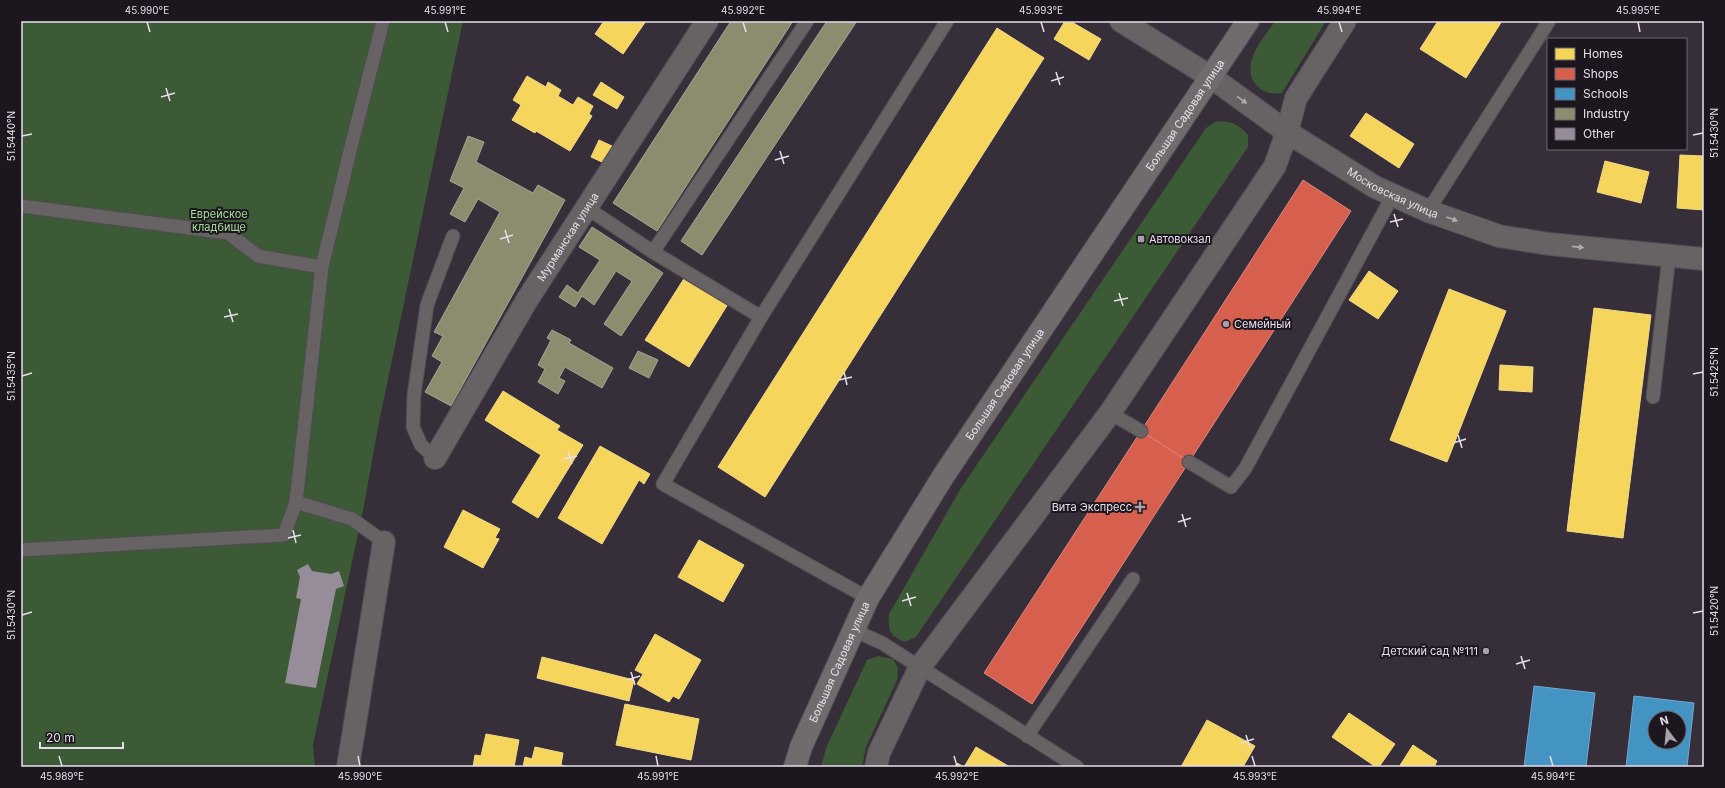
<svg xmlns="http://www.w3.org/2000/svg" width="1725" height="788" viewBox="0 0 1725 788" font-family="Inter,sans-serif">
<rect width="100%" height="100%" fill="#362e39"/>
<g fill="#3c5a35">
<polygon points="21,21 463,21 378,427 364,506 313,745 315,767 21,767"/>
<path d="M 1275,21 L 1326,21 L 1282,93 C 1259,97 1244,78 1253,56 C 1257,45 1268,31 1275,21 Z"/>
<path d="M 1217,121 C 1231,121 1239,124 1248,135 L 1248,147 L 916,637 L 905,642 C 889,636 888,630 889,614 L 961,488 L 1206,128 Z"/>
<polygon points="878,656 893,659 898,668 897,680 866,747 862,767 821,767 826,748 867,660"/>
</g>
<g fill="#f6d55c" stroke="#f2d887">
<polygon points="604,21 646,21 623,54 595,34"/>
<polygon points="1065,21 1070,21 1101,39 1089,60 1054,39"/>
<polygon points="1438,21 1502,21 1466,78 1420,49"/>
<polygon points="997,28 1044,58 765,497 718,467"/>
<polygon points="527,76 546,87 548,82 561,90 558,96 573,105 578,97 593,106 589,114 592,116 570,151 536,131 535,133 512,120 521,105 513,100"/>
<polygon points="601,82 624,97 617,109 593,95"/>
<polygon points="1366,113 1414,144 1399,168 1350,136"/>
<polygon points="599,140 612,146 604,163 591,157"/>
<polygon points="1680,155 1704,156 1704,210 1677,208"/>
<polygon points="1605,161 1649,172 1641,203 1597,192"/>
<polygon points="1369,271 1398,291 1378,319 1349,300"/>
<polygon points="685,277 728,304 689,367 645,340"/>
<polygon points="1449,289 1506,311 1447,462 1390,440"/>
<polygon points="1594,308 1651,315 1623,538 1567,531"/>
<polygon points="1500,365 1533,367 1532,392 1499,390"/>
<polygon points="503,391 560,426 557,430 583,445 538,518 512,502 541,455 485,420"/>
<polygon points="600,446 650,474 644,484 639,480 602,544 558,518"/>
<polygon points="463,510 500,529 495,538 499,539 483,568 444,547"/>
<polygon points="699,540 744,565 723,602 678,577"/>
<polygon points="655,634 701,660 679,699 673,696 669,702 637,684 643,674 635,670"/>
<polygon points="542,657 634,680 629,701 537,678"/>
<polygon points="625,704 699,719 691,760 616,745"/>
<polygon points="1349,713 1395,744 1379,767 1376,767 1332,737"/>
<polygon points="1207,720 1255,746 1243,767 1181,767"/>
<polygon points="486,734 519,740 514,767 473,767 475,755 481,756"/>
<polygon points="1413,745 1437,761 1434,767 1399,767"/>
<polygon points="535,747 563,753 561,765 569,767 523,767 525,757 532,759"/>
<polygon points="976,747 1010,767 964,767"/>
<polygon points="957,763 964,767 955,767"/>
</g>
<g fill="#d6604d" stroke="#db867c">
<polygon points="1303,180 1351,211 1189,462 1141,431"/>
<polygon points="1141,431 1189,462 1032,704 984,673"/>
</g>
<g fill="#4393c3" stroke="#74aacf" fill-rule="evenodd">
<polygon points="1534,686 1595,693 1586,767 1524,767"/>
<path d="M 1634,696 L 1694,703 L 1687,767 L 1626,767 ZM 1655,718 L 1679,718 L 1679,742 L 1655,742 Z"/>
</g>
<g fill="#8c8c6e" stroke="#a7a593">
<polygon points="731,21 793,21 657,231 613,203"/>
<polygon points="827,21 857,21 702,255 681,241"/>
<polygon points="468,136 484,142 476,162 533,193 538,185 565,200 451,406 425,392 442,362 432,356 443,336 434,332 500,212 478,199 465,222 450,214 464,188 450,181"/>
<polygon points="592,227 663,273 621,336 604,324 632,281 616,271 594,305 582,296 575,307 559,297 567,285 578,293 600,260 579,247"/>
<polygon points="552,330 571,340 569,343 613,368 602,388 565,367 559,378 565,381 558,394 538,382 545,369 538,365 551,340 547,338"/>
<polygon points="638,351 658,360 649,378 629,368"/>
</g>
<polygon fill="#978c9a" points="308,564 312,571 331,574 339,571 344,586 336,589 316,688 285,683 301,599 296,598 300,577 297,570"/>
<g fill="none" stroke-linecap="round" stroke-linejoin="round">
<defs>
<g id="service">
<polyline points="383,21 350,151 322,267 296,502 352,519 384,542"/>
<polyline points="21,206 228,233 258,256 322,267"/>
<polyline points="587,208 653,252 761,317 663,484 868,598"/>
<polyline points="1428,211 1549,21"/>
<polyline points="653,252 807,21"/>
<polyline points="761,317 947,21"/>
<polyline points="1653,397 1669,256"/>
<polyline points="1110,413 1141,431"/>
<polyline points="435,458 421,445 413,427 414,395 427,305 453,236"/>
<polyline points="1189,462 1231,487 1245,469 1393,195"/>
<polyline points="21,550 284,535 296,502"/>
<polyline points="853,630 882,643 1077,767"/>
<polyline points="1027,736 1133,579"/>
</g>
<g id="minor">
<path id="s1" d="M 1121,21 L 1211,77 L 1287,132 L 1375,187 L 1428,211 L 1499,236 L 1549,244 L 1704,259"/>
<path id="s2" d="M 435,458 L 527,300 L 707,21"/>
<polyline points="348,767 384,542"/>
<polyline points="876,767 879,753 920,667 1110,413 1275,166 1287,132 1296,98 1345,21"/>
</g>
<g id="primary">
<path id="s3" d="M 795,767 L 801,747 L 868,598 L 944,475 L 1248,21"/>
</g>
</defs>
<use href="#service" stroke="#514b54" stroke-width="15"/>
<use href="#minor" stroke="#514b54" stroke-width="24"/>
<use href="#primary" stroke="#514b54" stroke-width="24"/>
<use href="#service" stroke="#676263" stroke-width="13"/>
<use href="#minor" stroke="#676263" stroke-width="22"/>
<use href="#primary" stroke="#726b6d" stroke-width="22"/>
</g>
<defs><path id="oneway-solid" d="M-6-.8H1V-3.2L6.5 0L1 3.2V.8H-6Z"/></defs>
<g fill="#b4acb4">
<use href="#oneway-solid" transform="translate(1242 100) rotate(36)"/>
<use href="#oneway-solid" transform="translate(1452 219) rotate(20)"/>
<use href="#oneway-solid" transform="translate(1578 247) rotate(6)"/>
</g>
<path fill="none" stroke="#e7deea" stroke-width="1.5" d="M 147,22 L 150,32M 445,22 L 448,32M 743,22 L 746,32M 1041,22 L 1044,32M 1339,22 L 1342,32M 1638,22 L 1640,32M 1056,72 L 1060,85M 1051,81 L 1064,77M 166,88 L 170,101M 161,97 L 175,93M 1693,135 L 1703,133M 22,136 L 32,134M 780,151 L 784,164M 775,160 L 789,156M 1394,214 L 1398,227M 1390,222 L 1403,219M 505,230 L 509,243M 500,239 L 513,235M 1119,293 L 1123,306M 1114,301 L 1128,298M 229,309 L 233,322M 224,317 L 238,314M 844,372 L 847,385M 1693,374 L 1703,372M 22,376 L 32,373M 839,380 L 852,377M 1458,435 L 1462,448M 1453,443 L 1466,439M 568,451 L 572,464M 563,459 L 577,456M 1182,514 L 1186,527M 1178,522 L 1191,518M 293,530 L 296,543M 288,538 L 301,535M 907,593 L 911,606M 902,601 L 916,597M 1693,613 L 1703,611M 22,615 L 32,612M 1521,656 L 1525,669M 1516,664 L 1530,660M 631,672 L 635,685M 627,680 L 640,676M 1246,735 L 1250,748M 1241,743 L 1254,739M 59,756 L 62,766M 358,756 L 360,766M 656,756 L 658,766M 954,756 L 957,766M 1252,756 L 1255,766M 1550,756 L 1553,766"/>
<g fill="#a9a0ac" stroke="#1c161e" stroke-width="1.5">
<rect x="1137" y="235" width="8" height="8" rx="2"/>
<circle cx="1226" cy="324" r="4"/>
<path d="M1138 501h4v4h4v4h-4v4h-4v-4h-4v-4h4z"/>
<circle cx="1486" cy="651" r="4"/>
</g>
<g text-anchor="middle" stroke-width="4" stroke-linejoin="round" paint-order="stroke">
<g font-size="11" fill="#e7deea" stroke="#1c161e">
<text dy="4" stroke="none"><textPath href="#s3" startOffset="762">Большая Садовая улица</textPath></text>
<text dy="4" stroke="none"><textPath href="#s1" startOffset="322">Московская улица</textPath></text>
<text dy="4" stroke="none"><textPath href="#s2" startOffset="258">Мурманская улица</textPath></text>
<text dy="4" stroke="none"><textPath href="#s3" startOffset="438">Большая Садовая улица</textPath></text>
<text dy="4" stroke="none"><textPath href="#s3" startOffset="114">Большая Садовая улица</textPath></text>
</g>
<g font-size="11" fill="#a6df99" stroke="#1c161e">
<text x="219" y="218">Еврейское<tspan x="219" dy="13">кладбище</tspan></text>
</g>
<g font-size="11" fill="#e7deea" stroke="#1c161e" text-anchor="start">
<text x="1149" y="243">Автовокзал</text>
<text x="1234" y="328">Семейный</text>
<text x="1132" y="511" text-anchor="end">Вита Экспресс</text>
<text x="1478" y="655" text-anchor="end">Детский сад №111</text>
</g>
</g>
<rect width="1725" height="788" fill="none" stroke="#1c161e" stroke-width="44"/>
<rect x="1547" y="38" width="140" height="112" fill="#1c161e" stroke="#6d6670"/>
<rect x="1555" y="48" width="20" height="12" fill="#f6d55c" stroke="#6d6670"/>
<text x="1583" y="58" font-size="12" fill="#e7deea">Homes</text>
<rect x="1555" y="68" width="20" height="12" fill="#d6604d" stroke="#6d6670"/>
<text x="1583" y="78" font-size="12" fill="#e7deea">Shops</text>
<rect x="1555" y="88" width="20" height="12" fill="#4393c3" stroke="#6d6670"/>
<text x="1583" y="98" font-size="12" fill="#e7deea">Schools</text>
<rect x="1555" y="108" width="20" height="12" fill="#8c8c6e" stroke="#6d6670"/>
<text x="1583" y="118" font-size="12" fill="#e7deea">Industry</text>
<rect x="1555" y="128" width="20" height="12" fill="#978c9a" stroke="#6d6670"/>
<text x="1583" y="138" font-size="12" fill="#e7deea">Other</text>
<g transform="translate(1667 730) rotate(344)"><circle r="19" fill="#1c161e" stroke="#6d6670"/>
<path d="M0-3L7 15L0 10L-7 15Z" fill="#a9a0ac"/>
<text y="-6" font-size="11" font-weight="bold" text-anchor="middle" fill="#e7deea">N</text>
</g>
<path d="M40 742v6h83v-6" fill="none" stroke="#e7deea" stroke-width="2"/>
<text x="46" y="742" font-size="12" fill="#e7deea" stroke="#1c161e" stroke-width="3" paint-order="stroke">20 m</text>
<rect x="22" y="22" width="1681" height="744" fill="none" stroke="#e7deea" stroke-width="1.5"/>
<g font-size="10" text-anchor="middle" fill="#e7deea">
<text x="147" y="14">45.990°E</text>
<text x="445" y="14">45.991°E</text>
<text x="743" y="14">45.992°E</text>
<text x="1041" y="14">45.993°E</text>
<text x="1339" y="14">45.994°E</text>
<text x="1638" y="14">45.995°E</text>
<text transform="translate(1714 133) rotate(-90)" y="4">51.5430°N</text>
<text transform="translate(11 136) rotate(-90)" y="4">51.5440°N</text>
<text transform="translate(1714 372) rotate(-90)" y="4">51.5425°N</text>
<text transform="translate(11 376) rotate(-90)" y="4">51.5435°N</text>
<text transform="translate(1714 611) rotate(-90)" y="4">51.5420°N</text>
<text transform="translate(11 615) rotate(-90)" y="4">51.5430°N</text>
<text x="62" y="780">45.989°E</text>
<text x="360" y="780">45.990°E</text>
<text x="658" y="780">45.991°E</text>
<text x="957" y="780">45.992°E</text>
<text x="1255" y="780">45.993°E</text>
<text x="1553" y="780">45.994°E</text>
</g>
</svg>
